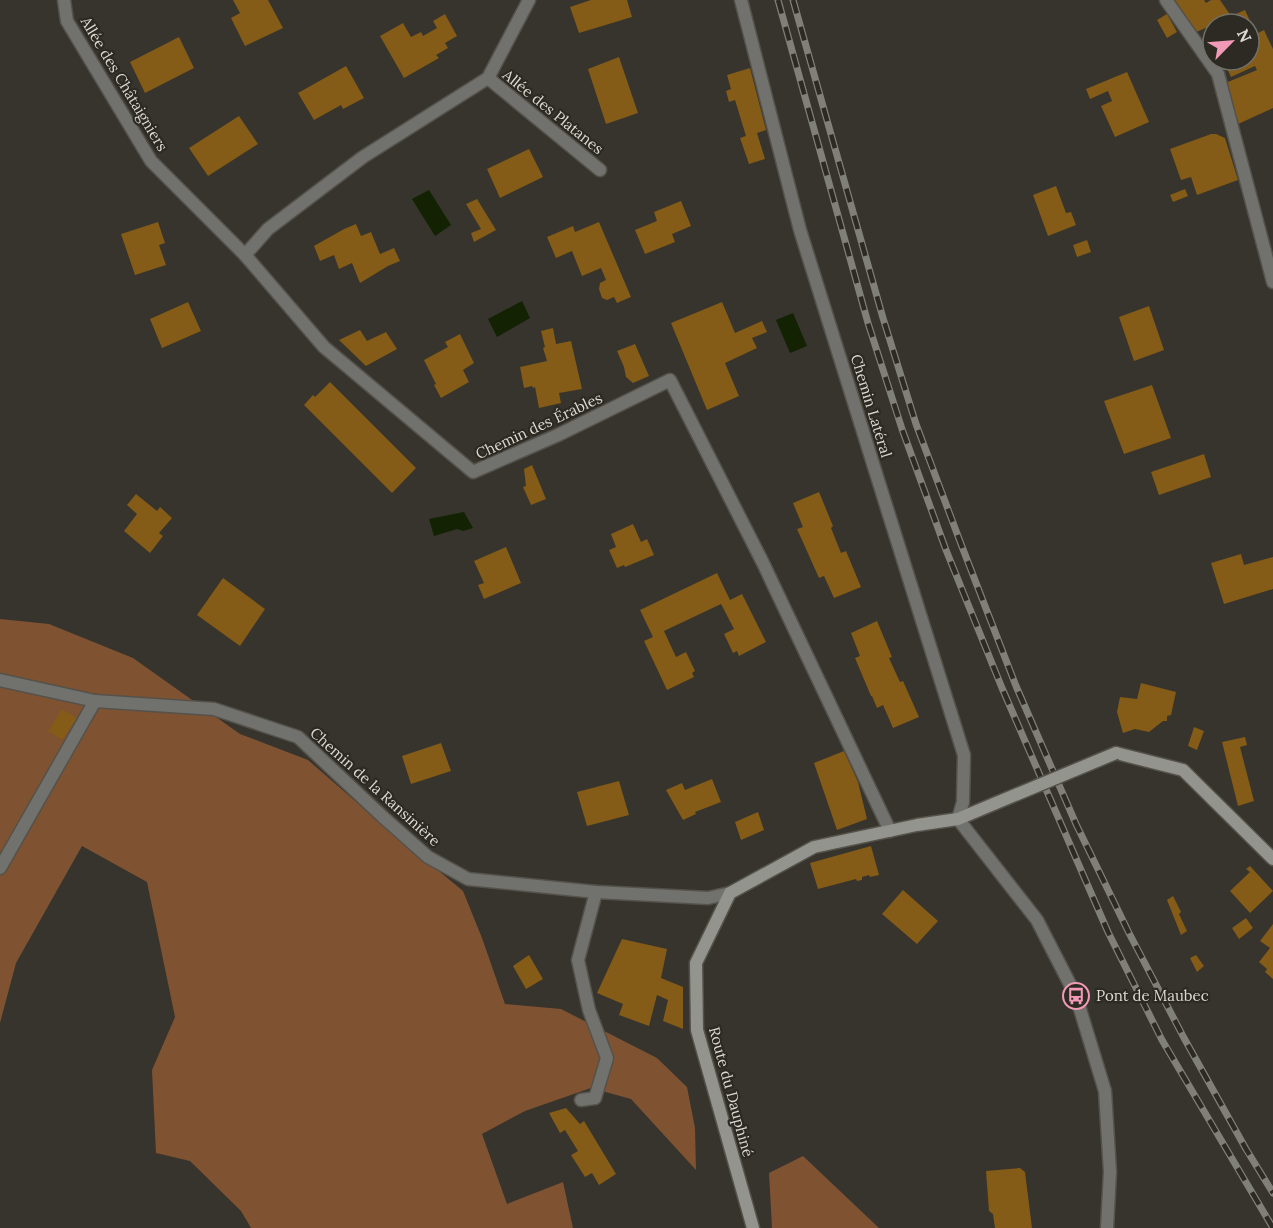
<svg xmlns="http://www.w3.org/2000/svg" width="1273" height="1228" viewBox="0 0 1273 1228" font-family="Lora,serif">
<rect width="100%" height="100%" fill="#36342c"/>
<g fill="#7f5232">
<polygon points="0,619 49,624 133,658 240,734 308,760 369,813 463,891 482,938 505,1004 561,1009 657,1058 687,1087 695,1128 696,1170 631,1099 591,1088 525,1111 482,1134 507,1204 563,1182 573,1228 251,1228 241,1211 190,1161 156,1153 152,1070 175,1017 147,882 82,846 16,963 0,1023"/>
<polygon points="803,1156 879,1228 772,1228 769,1173"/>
</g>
<g fill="#132203">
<polygon points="429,190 451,225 435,236 412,199"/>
<polygon points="522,301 530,318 497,337 488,319"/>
<polygon points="793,313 807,346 790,353 776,320"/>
<polygon points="464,512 473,528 463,531 457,529 434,536 429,519"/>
</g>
<g fill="#845b17">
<polygon points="233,0 268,0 283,28 245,46 231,18 240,13"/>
<polygon points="591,0 627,0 632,17 579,33 570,7"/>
<polygon points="1175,0 1204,0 1206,3 1211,0 1220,0 1231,16 1245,10 1256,34 1264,30 1273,49 1273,108 1236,125 1223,84 1257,70 1255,66 1231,77 1223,60 1249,60 1249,24 1213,24 1213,37 1208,27 1194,33"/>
<polygon points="445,14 457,36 445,43 448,48 436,55 439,58 404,78 380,36 403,23 411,37 421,32 423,36 437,28 433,21"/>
<polygon points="1167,14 1177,32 1167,38 1157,20"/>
<polygon points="179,37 194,68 145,93 130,62"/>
<polygon points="619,57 638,113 606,124 588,69"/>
<polygon points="346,66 364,98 343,109 341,105 314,120 298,93"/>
<polygon points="750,68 766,130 757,133 765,159 749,164 740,138 746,136 735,100 729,102 726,91 731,89 727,75"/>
<polygon points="1127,72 1149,122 1115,137 1101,106 1112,101 1108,91 1090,99 1086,89"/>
<polygon points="239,116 258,144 208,176 189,148"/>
<polygon points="1211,134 1216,134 1225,138 1238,180 1197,195 1191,177 1181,180 1170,149"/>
<polygon points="529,149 543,177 500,198 487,169"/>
<polygon points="1056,186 1066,213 1071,212 1076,225 1048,236 1033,195"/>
<polygon points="1185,189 1188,196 1173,202 1170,195"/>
<polygon points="477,199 496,230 474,242 471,233 481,229 466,204"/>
<polygon points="681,201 691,226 672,234 675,242 645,254 635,230 657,221 654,212"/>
<polygon points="158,222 165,243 159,245 166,265 135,275 121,234"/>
<polygon points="599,222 631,297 617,303 614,297 607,300 602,298 599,289 600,283 606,280 601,268 582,276 572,251 556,258 547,237 573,226 575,232"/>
<polygon points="356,224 361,236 371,232 380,254 394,248 400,261 388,266 360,283 352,263 339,269 334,255 320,261 314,246 344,229"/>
<polygon points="1087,240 1091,252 1077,257 1073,245"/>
<polygon points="188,302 201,331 162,348 150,319"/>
<polygon points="722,302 735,333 762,321 767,332 752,338 757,348 725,363 739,396 707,410 671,323"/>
<polygon points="1149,306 1164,350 1134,361 1119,317"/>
<polygon points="553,328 556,344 571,341 582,389 559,393 561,403 539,408 535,387 533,388 532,386 524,388 520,367 547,361 543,348 545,347 541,331"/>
<polygon points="360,330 367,341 386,332 397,349 366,366 339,340"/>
<polygon points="460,334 474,363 463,370 469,382 441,398 434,385 436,384 424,360 448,347 445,342"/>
<polygon points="635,344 649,376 633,383 626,377 624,367 617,351"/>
<polygon points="330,382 416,468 392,493 304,405 313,395 315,397"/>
<polygon points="1152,385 1171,438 1124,454 1104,401"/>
<polygon points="1204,454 1211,477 1159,495 1151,472"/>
<polygon points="532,465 546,499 531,505 523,487 526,486 524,469"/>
<polygon points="819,492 833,526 831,528 841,553 846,551 861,587 834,598 824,576 819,578 802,540 797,529 803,527 793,503"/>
<polygon points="136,494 157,511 160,507 172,518 159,533 163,536 150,553 124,531 137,514 127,505"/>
<polygon points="633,524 641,542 647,539 654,555 625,567 624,565 617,568 609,550 616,547 611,534"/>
<polygon points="506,547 521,583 484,599 478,585 484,583 474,561"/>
<polygon points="1241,554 1244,565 1273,557 1273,589 1224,604 1211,563"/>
<polygon points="717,573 730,600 742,594 766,642 739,656 737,651 733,653 724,634 734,629 721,604 664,631 676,657 686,652 695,671 692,673 694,677 667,690 644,641 653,637 640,610"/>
<polygon points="223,578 265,609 240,646 197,615"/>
<polygon points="877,621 892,657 889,658 900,682 903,681 919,717 893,728 883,705 877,708 872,696 871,696 855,658 860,656 851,633"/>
<polygon points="1141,683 1176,692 1171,715 1167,716 1167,721 1163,721 1149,732 1135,729 1123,733 1117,712 1120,697 1137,699"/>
<polygon points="62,709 77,718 62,740 48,731"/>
<polygon points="1194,727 1204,731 1197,750 1188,746"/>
<polygon points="1245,737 1247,745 1240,747 1254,801 1238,806 1222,742"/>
<polygon points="441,743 451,771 411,784 402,756"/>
<polygon points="844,751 858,782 867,819 837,830 814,763"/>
<polygon points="712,779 721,802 695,812 696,814 683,820 666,790 682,783 685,790"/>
<polygon points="619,781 629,815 587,826 577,792"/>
<polygon points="758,812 764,830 741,840 735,822"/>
<polygon points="871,846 879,875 870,877 869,875 862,877 862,880 857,881 856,879 818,889 810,863"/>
<polygon points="1250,866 1273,891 1250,913 1230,891 1250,872 1246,869"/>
<polygon points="903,890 938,921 917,944 882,914"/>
<polygon points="1173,896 1181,912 1179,914 1187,931 1181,935 1167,900"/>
<polygon points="1246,918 1253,928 1239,939 1232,928"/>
<polygon points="1273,924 1273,979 1265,972 1267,969 1259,962 1270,948 1260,941"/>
<polygon points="622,939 667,949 661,978 683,987 683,1029 663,1021 668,1000 657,995 649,1026 619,1015 623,1004 597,993"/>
<polygon points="529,955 543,979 526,989 513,966"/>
<polygon points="1196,955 1204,966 1197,972 1190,958"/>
<polygon points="566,1108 580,1124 584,1121 616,1174 599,1185 592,1173 585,1177 571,1155 578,1151 565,1130 560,1133 549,1113"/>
<polygon points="1020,1168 1025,1172 1032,1228 995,1228 993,1214 989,1211 986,1171"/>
</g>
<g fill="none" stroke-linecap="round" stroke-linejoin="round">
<defs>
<g id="street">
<polyline points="64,0 67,21 151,161 245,255"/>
<polyline points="529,0 488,78 363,157 268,229 245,255 324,347 473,472 558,435 670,380 763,563 890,831"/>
<polyline points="741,0 800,230 964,755 963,802 958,819 1037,920 1076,996 1105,1091 1110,1172 1107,1228"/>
<polyline points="1166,0 1218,74 1273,282"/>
<polyline points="488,78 600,170"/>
<polyline points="0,680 95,701 214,709 298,737 383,817 428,857 468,879 596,892 708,898 730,893"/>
<polyline points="0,868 95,701"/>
<polyline points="581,1100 595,1098 607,1058 589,1010 578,960 596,892"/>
</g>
<g id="secondary">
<polyline points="1116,753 1183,770 1273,859"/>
<polyline points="753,1228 697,1030 696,963 730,893 814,847 917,825 958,819 996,803"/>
</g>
</defs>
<use href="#street" stroke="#54524a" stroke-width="15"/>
<use href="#secondary" stroke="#54524a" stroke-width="15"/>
<use href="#street" stroke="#71726e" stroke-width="12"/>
<use href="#secondary" stroke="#94948e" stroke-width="12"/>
<defs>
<g id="rail">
<polyline points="778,0 868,323 902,429 946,550 1002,688 1108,932 1162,1040 1273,1228"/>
<polyline points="793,0 883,318 916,424 961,544 1016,686 1076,824 1129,933 1184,1038 1246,1149 1273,1193"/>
</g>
</defs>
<use href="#rail" stroke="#807f78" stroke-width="7"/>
<use href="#rail" stroke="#2c2a22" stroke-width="4.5" stroke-dasharray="14" stroke-linecap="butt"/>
<defs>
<polyline id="secondary-bridge" points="996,803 1116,753"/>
</defs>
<use href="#secondary-bridge" stroke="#54524a" stroke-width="15" stroke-linecap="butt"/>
<use href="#secondary-bridge" stroke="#94948e" stroke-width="12"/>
</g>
<defs>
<symbol id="bus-ring" viewBox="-11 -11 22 22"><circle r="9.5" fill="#2c2a22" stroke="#f09ab7" stroke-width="1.5"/><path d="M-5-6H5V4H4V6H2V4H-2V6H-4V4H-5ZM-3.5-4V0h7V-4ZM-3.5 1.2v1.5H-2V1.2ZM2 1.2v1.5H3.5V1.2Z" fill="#f09ab7"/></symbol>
</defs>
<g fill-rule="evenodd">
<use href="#bus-ring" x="1061" y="981" width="30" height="30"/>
</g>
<g text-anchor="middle" stroke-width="4.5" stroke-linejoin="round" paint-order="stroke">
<g font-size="15" fill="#dad9d4" stroke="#2c2a22">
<text transform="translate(124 84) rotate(59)" y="5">Allée des Châtaigniers</text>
<text transform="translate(553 112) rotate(39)" y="5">Allée des Platanes</text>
<text transform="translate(871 406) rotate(73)" y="5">Chemin Latéral</text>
<text transform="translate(539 426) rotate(-25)" y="5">Chemin des Érables</text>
<text transform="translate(375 787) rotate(42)" y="5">Chemin de la Ransinière</text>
<text transform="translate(731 1092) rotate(75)" y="5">Route du Dauphiné</text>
</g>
<g font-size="15" fill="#dad9d4" stroke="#2c2a22" text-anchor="start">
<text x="1096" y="1001">Pont de Maubec</text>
</g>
</g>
<g transform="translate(1231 42) rotate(65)"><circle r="28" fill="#2c2a22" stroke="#727069" stroke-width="1.5"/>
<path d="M0-4.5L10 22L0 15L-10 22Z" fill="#f09ab7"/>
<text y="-9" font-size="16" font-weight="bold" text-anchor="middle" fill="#dad9d4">N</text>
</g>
</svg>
